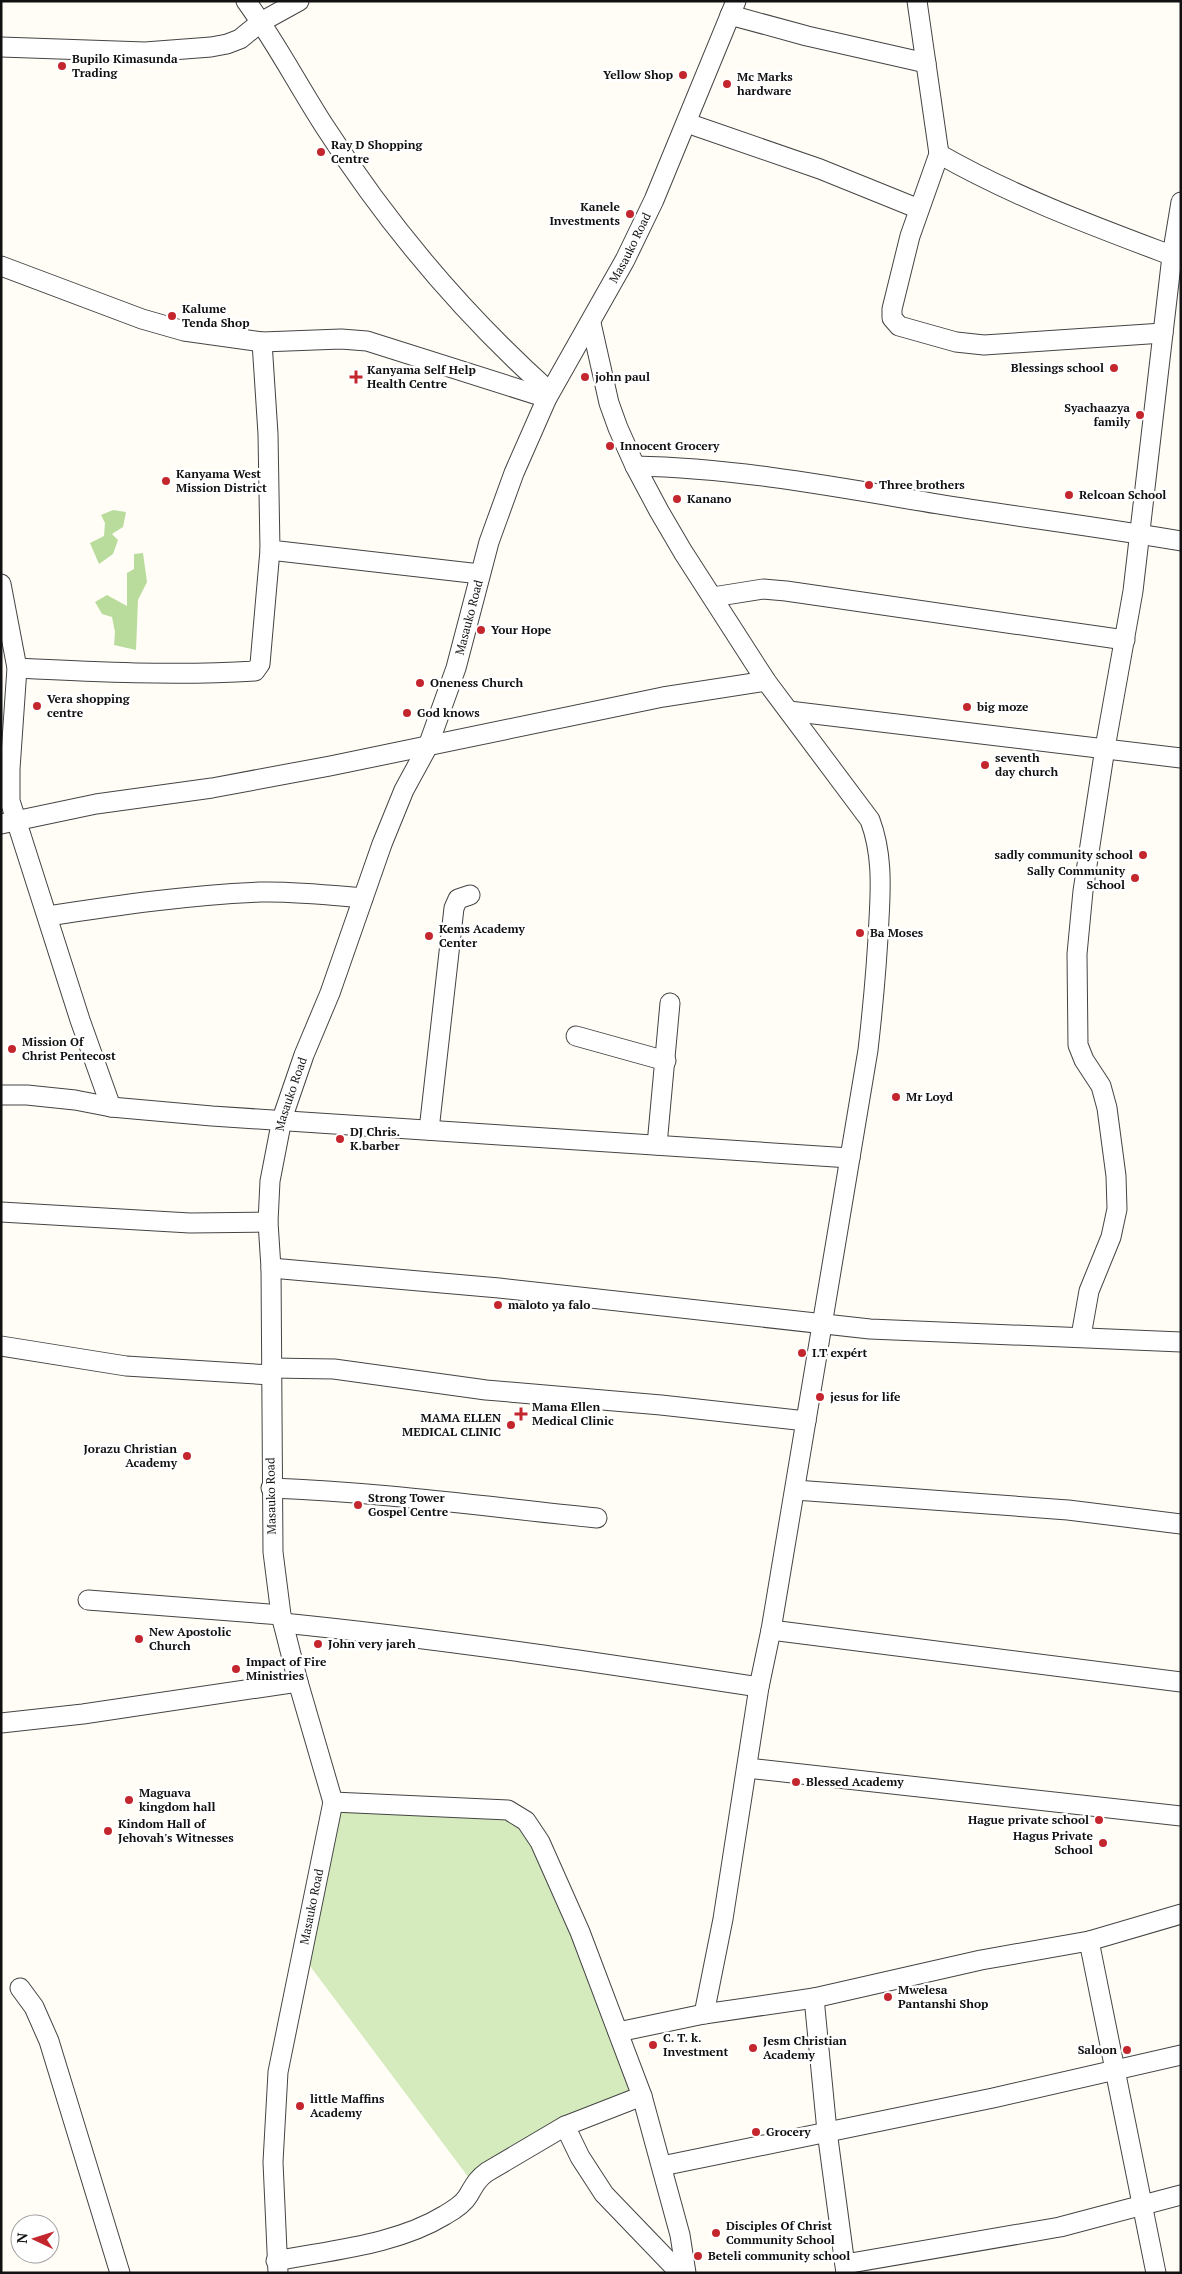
<svg xmlns="http://www.w3.org/2000/svg" width="1182" height="2274" viewBox="0 0 1182 2274" font-family="'PT Serif',serif">
<rect width="100%" height="100%" fill="#fffdf5"/>
<polygon fill="#d5ebbd" points="339,1808 502,1814 517,1821 542,1857 633,2092 469,2178 307,1962"/>
<g fill="#b9dc9c">
<polygon points="113,510 126,512 123,527 112,534 118,540 113,554 99,564 90,543 104,536 105,523 101,515"/>
<polygon points="143,553 147,582 138,600 136,650 114,645 115,632 112,617 102,614 95,602 107,595 127,606 127,573 134,569 134,554"/>
</g>
<g fill="none" stroke-linecap="round" stroke-linejoin="round">
<defs>
<g id="minor">
<path d="M 246,1 C 275,41 298,85 325,127 C 388,225 463,314 550,392"/>
<polyline points="917,1 939,154 910,236 892,309 892,318 899,326 956,342 984,345 1163,333"/>
<polyline points="730,15 807,36 926,63"/>
<polyline points="1,47 145,52 211,47 227,44 240,39 261,22 299,1"/>
<polyline points="687,123 820,169 919,209"/>
<path d="M 939,154 C 1016,198 1099,228 1181,259"/>
<polyline points="1,266 142,319 184,331 262,342 341,339 367,341 547,398"/>
<path d="M 591,323 L 609,403 L 618,428 L 635,466 L 659,511 L 683,552 L 766,681 L 870,820 C 882,852 881,884 879,919 C 877,963 873,1006 868,1050 L 771,1630 L 759,1687 L 723,1919 L 704,2014"/>
<polyline points="262,342 268,434 270,550 480,574"/>
<path d="M 635,466 C 737,468 837,487 938,504 C 1019,517 1100,527 1181,541"/>
<polyline points="1,584 17,668 10,769 10,801 80,1020 111,1107"/>
<polyline points="713,597 763,589 786,591 1125,640"/>
<path d="M 17,668 C 96,672 175,676 255,671 L 260,664 L 270,550"/>
<polyline points="789,711 1181,758"/>
<polyline points="1,824 96,804 212,788 330,766 663,697 766,681"/>
<path d="M 48,916 C 119,905 189,895 260,892 C 294,891 329,895 363,898"/>
<polyline points="576,1036 666,1061"/>
<polyline points="1,1095 27,1095 75,1100 111,1107 212,1116 850,1158"/>
<polyline points="429,1130 454,908 458,899 470,895"/>
<polyline points="657,1145 670,1003"/>
<polyline points="1,1212 190,1223 268,1222"/>
<polyline points="271,1268 499,1288 870,1329 1181,1342"/>
<polyline points="1081,1336 1089,1291 1111,1237 1117,1209 1116,1176 1107,1108 1101,1086 1084,1060 1078,1045 1077,954 1083,891 1105,748 1133,591 1172,256 1181,202"/>
<polyline points="1,1346 126,1366 271,1375"/>
<polyline points="271,1368 334,1369 486,1390 661,1405 806,1421"/>
<path d="M 271,1488 C 380,1492 488,1507 597,1518"/>
<polyline points="795,1490 1068,1510 1181,1524"/>
<polyline points="88,1600 281,1615"/>
<path d="M 283,1623 C 442,1639 601,1663 759,1687"/>
<polyline points="771,1630 1181,1682"/>
<polyline points="1,1723 83,1714 298,1682"/>
<polyline points="747,1768 1181,1816"/>
<polyline points="333,1802 508,1810 526,1821 540,1842 580,1932 642,2096 680,2235 686,2273"/>
<polyline points="1089,1941 1156,2273"/>
<polyline points="20,1988 34,2007 49,2041 120,2273"/>
<polyline points="814,1998 827,2131 846,2273"/>
<polyline points="618,2032 704,2014 814,1998 981,1960 1089,1941 1181,1914"/>
<polyline points="642,2096 565,2126 580,2157 604,2194 680,2273"/>
<polyline points="662,2166 993,2098 1181,2055"/>
<path d="M 276,2261 C 331,2250 396,2245 445,2215 C 452,2211 464,2203 468,2196 C 474,2186 477,2179 487,2172 L 565,2126"/>
<polyline points="845,2264 1060,2227 1181,2195"/>
<path id="s1" d="M 278,2273 L 273,2162 L 278,2072 L 333,1802 L 298,1682 L 281,1615 L 273,1552 L 271,1268 L 268,1222 L 270,1181 L 282,1119 L 304,1055 L 330,993 L 382,844 L 404,790 L 428,746 L 456,668 L 489,542 L 514,473 L 547,398 L 625,260 L 654,200 L 736,1"/>
</g>
</defs>
<use href="#minor" stroke="#444" stroke-width="21"/>
<use href="#minor" stroke="#fff" stroke-width="19"/>
</g>
<g fill="#c4262e" stroke="#fff" stroke-width="2">
<circle cx="62" cy="66" r="5"/>
<circle cx="683" cy="75" r="5"/>
<circle cx="727" cy="84" r="5"/>
<circle cx="321" cy="152" r="5"/>
<circle cx="630" cy="214" r="5"/>
<circle cx="172" cy="316" r="5"/>
<circle cx="1114" cy="368" r="5"/>
<path d="M353.5 369.5h5v5h5v5h-5v5h-5v-5h-5v-5h5z"/>
<circle cx="585" cy="377" r="5"/>
<circle cx="1140" cy="415" r="5"/>
<circle cx="610" cy="446" r="5"/>
<circle cx="166" cy="481" r="5"/>
<circle cx="869" cy="485" r="5"/>
<circle cx="1069" cy="495" r="5"/>
<circle cx="677" cy="499" r="5"/>
<circle cx="481" cy="630" r="5"/>
<circle cx="420" cy="683" r="5"/>
<circle cx="37" cy="706" r="5"/>
<circle cx="967" cy="707" r="5"/>
<circle cx="407" cy="713" r="5"/>
<circle cx="985" cy="765" r="5"/>
<circle cx="1143" cy="855" r="5"/>
<circle cx="1135" cy="878" r="5"/>
<circle cx="860" cy="933" r="5"/>
<circle cx="429" cy="936" r="5"/>
<circle cx="12" cy="1049" r="5"/>
<circle cx="896" cy="1097" r="5"/>
<circle cx="340" cy="1139" r="5"/>
<circle cx="498" cy="1305" r="5"/>
<circle cx="802" cy="1353" r="5"/>
<circle cx="820" cy="1397" r="5"/>
<path d="M518.5 1406.5h5v5h5v5h-5v5h-5v-5h-5v-5h5z"/>
<circle cx="511" cy="1425" r="5"/>
<circle cx="187" cy="1456" r="5"/>
<circle cx="358" cy="1505" r="5"/>
<circle cx="139" cy="1639" r="5"/>
<circle cx="318" cy="1644" r="5"/>
<circle cx="236" cy="1669" r="5"/>
<circle cx="796" cy="1782" r="5"/>
<circle cx="129" cy="1800" r="5"/>
<circle cx="1099" cy="1820" r="5"/>
<circle cx="108" cy="1831" r="5"/>
<circle cx="1103" cy="1843" r="5"/>
<circle cx="888" cy="1997" r="5"/>
<circle cx="653" cy="2045" r="5"/>
<circle cx="753" cy="2048" r="5"/>
<circle cx="1127" cy="2050" r="5"/>
<circle cx="300" cy="2106" r="5"/>
<circle cx="756" cy="2132" r="5"/>
<circle cx="716" cy="2233" r="5"/>
<circle cx="698" cy="2256" r="5"/>
</g>
<g text-anchor="middle" stroke-width="5" stroke-linejoin="round" paint-order="stroke">
<g font-size="12" font-weight="bold" fill="#111" stroke="#fff" text-anchor="start">
<text x="72" y="63">Bupilo Kimasunda<tspan x="72" dy="14">Trading</tspan></text>
<text x="673" y="79" text-anchor="end">Yellow Shop</text>
<text x="737" y="81">Mc Marks<tspan x="737" dy="14">hardware</tspan></text>
<text x="331" y="149">Ray D Shopping<tspan x="331" dy="14">Centre</tspan></text>
<text x="620" y="211" text-anchor="end">Kanele<tspan x="620" dy="14">Investments</tspan></text>
<text x="182" y="313">Kalume<tspan x="182" dy="14">Tenda Shop</tspan></text>
<text x="1104" y="372" text-anchor="end">Blessings school</text>
<text x="367" y="374">Kanyama Self Help<tspan x="367" dy="14">Health Centre</tspan></text>
<text x="595" y="381">john paul</text>
<text x="1130" y="412" text-anchor="end">Syachaazya<tspan x="1130" dy="14">family</tspan></text>
<text x="620" y="450">Innocent Grocery</text>
<text x="176" y="478">Kanyama West<tspan x="176" dy="14">Mission District</tspan></text>
<text x="879" y="489">Three brothers</text>
<text x="1079" y="499">Relcoan School</text>
<text x="687" y="503">Kanano</text>
<text x="491" y="634">Your Hope</text>
<text x="430" y="687">Oneness Church</text>
<text x="47" y="703">Vera shopping<tspan x="47" dy="14">centre</tspan></text>
<text x="977" y="711">big moze</text>
<text x="417" y="717">God knows</text>
<text x="995" y="762">seventh<tspan x="995" dy="14">day church</tspan></text>
<text x="1133" y="859" text-anchor="end">sadly community school</text>
<text x="1125" y="875" text-anchor="end">Sally Community<tspan x="1125" dy="14">School</tspan></text>
<text x="439" y="933">Kems Academy<tspan x="439" dy="14">Center</tspan></text>
<text x="870" y="937">Ba Moses</text>
<text x="22" y="1046">Mission Of<tspan x="22" dy="14">Christ Pentecost</tspan></text>
<text x="906" y="1101">Mr Loyd</text>
<text x="350" y="1136">DJ Chris.<tspan x="350" dy="14">K.barber</tspan></text>
<text x="508" y="1309">maloto ya falo</text>
<text x="812" y="1357">I.T expért</text>
<text x="830" y="1401">jesus for life</text>
<text x="532" y="1411">Mama Ellen<tspan x="532" dy="14">Medical Clinic</tspan></text>
<text x="501" y="1422" text-anchor="end">MAMA ELLEN<tspan x="501" dy="14">MEDICAL CLINIC</tspan></text>
<text x="177" y="1453" text-anchor="end">Jorazu Christian<tspan x="177" dy="14">Academy</tspan></text>
<text x="368" y="1502">Strong Tower<tspan x="368" dy="14">Gospel Centre</tspan></text>
<text x="149" y="1636">New Apostolic<tspan x="149" dy="14">Church</tspan></text>
<text x="328" y="1648">John very jareh</text>
<text x="246" y="1666">Impact of Fire<tspan x="246" dy="14">Ministries</tspan></text>
<text x="806" y="1786">Blessed Academy</text>
<text x="139" y="1797">Maguava<tspan x="139" dy="14">kingdom hall</tspan></text>
<text x="1089" y="1824" text-anchor="end">Hague private school</text>
<text x="118" y="1828">Kindom Hall of<tspan x="118" dy="14">Jehovah's Witnesses</tspan></text>
<text x="1093" y="1840" text-anchor="end">Hagus Private<tspan x="1093" dy="14">School</tspan></text>
<text x="898" y="1994">Mwelesa<tspan x="898" dy="14">Pantanshi Shop</tspan></text>
<text x="663" y="2042">C. T. k.<tspan x="663" dy="14">Investment</tspan></text>
<text x="763" y="2045">Jesm Christian<tspan x="763" dy="14">Academy</tspan></text>
<text x="1117" y="2054" text-anchor="end">Saloon</text>
<text x="310" y="2103">little Maffins<tspan x="310" dy="14">Academy</tspan></text>
<text x="766" y="2136">Grocery</text>
<text x="726" y="2230">Disciples Of Christ<tspan x="726" dy="14">Community School</tspan></text>
<text x="708" y="2260">Beteli community school</text>
</g>
<g font-size="12" fill="#111" stroke="#fff">
<text dy="4" stroke="none"><textPath href="#s1" startOffset="2110">Masauko Road</textPath></text>
<text dy="4" stroke="none"><textPath href="#s1" startOffset="1705">Masauko Road</textPath></text>
<text dy="4" stroke="none"><textPath href="#s1" startOffset="1195">Masauko Road</textPath></text>
<text transform="translate(271 1496) rotate(-91)" y="4">Masauko Road</text>
<text dy="4" stroke="none"><textPath href="#s1" startOffset="370">Masauko Road</textPath></text>
</g>
</g>
<rect width="1182" height="2274" fill="none" stroke="#111111" stroke-width="5"/>
<g transform="translate(35 2239) rotate(274)"><circle r="24" fill="#ffffff" stroke="#a0a0a0"/>
<path d="M0-4L9 19L0 12L-9 19Z" fill="#c4262e"/>
<text y="-8" font-size="14" font-weight="bold" text-anchor="middle" fill="#111111">N</text>
</g>
</svg>
